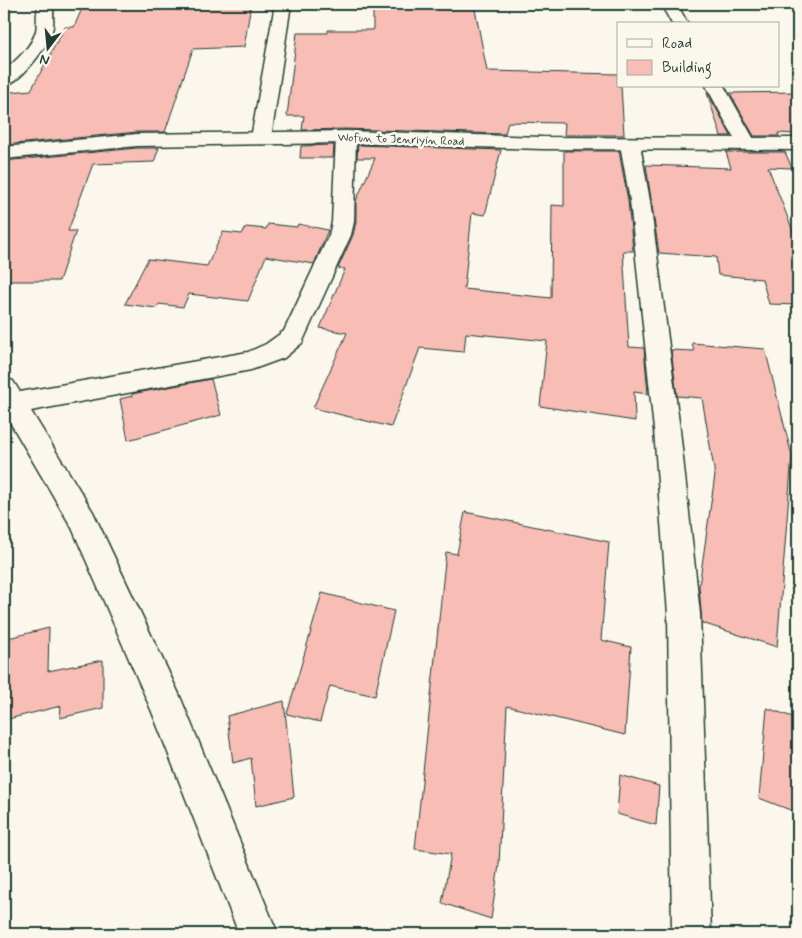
<svg xmlns="http://www.w3.org/2000/svg" width="802" height="938" viewBox="0 0 802 938" font-family="Mynerve,sans-serif">
<rect width="100%" height="100%" fill="#fbf7ec"/>
<filter id="ink" filterUnits="userSpaceOnUse"><feTurbulence type="fractalNoise" baseFrequency=".02" numOctaves="2"/><feDisplacementMap in="SourceGraphic" scale="10" xChannelSelector="R" yChannelSelector="G"/><feConvolveMatrix kernelMatrix="1 2 1 2 8 2 1 2 1" color-interpolation-filters="sRGB"/></filter>
<g filter="url(#ink)">
<g fill="#f8bdb5" stroke="#1f3d34">
<polygon points="84,4 251,4 244,47 193,49 165,132 137,132 4,145 4,113 11,92 31,90 65,27 74,27"/>
<polygon points="373,4 474,4 487,71 618,74 618,86 621,86 624,135 564,135 565,123 508,122 505,134 346,129 302,130 304,116 287,116 297,33 328,33 328,30 373,30"/>
<polygon points="798,92 798,134 778,133 779,136 754,136 730,93"/>
<polygon points="707,93 708,93 731,136 721,136"/>
<polygon points="334,145 333,158 300,158 301,146"/>
<polygon points="358,145 501,150 485,215 472,213 464,289 551,298 552,205 564,206 564,151 619,151 628,201 633,251 623,251 629,347 644,348 648,394 634,392 635,421 540,406 547,341 466,333 464,352 420,348 391,427 313,408 347,333 320,328 345,269 338,268 353,235 356,222 356,201 375,158 357,158"/>
<polygon points="137,148 159,148 154,162 93,164 68,231 76,231 59,281 4,281 4,161"/>
<polygon points="726,152 785,152 792,168 768,167 798,244 798,305 769,304 762,279 718,275 716,257 659,253 646,165 731,168"/>
<polygon points="268,224 297,227 298,224 328,230 314,264 266,256 248,301 189,294 183,307 159,304 156,308 125,304 148,259 207,266 223,232 242,234 246,227 266,229"/>
<polygon points="692,343 765,349 792,456 777,647 702,623 699,586 715,475 702,398 677,396 671,350 694,351"/>
<polygon points="211,379 221,415 128,440 120,399 132,396 132,394"/>
<polygon points="465,512 609,542 601,640 631,647 625,735 507,706 499,865 491,919 442,903 451,854 415,849 446,552 457,554"/>
<polygon points="322,593 394,611 375,696 330,686 320,722 287,714"/>
<polygon points="49,628 48,671 103,660 103,708 60,718 61,706 4,720 4,639"/>
<polygon points="284,701 294,797 256,806 251,758 233,763 227,716"/>
<polygon points="767,708 798,719 798,813 759,798"/>
<polygon points="620,775 659,786 656,825 617,814"/>
</g>
<g fill="none" stroke-linecap="round" stroke-linejoin="round">
<defs>
<g id="street">
<path d="M 39,4 L 55,4 C 51,13 55,22 52,31 C 48,47 20,83 4,86 L 4,71 C 16,60 31,48 36,31 C 38,22 35,13 39,4 Z"/>
<polygon points="275,4 291,4 271,138 268,142 261,144 254,142 251,138"/>
<polygon points="661,4 677,4 688,24 672,24"/>
<polygon points="706,86 724,86 756,143 753,147 746,149 739,147"/>
<polygon points="346,131 353,133 356,137 354,222 351,235 302,343 284,358 251,370 31,411 93,512 179,694 278,934 239,934 152,712 72,528 4,412 4,378 13,381 20,392 248,352 266,344 284,331 329,235 332,222 336,137 339,133"/>
<polygon points="630,138 637,140 640,144 650,201 680,430 700,614 711,934 672,934 668,614 654,430 630,201 620,144 623,140"/>
</g>
<polygon id="secondary" points="346,131 542,137 798,138 798,150 542,149 346,143 137,146 4,159 4,147 137,134"/>
</defs>
<use href="#street" stroke="#1f3d34" stroke-width="3"/>
<use href="#secondary" stroke="#1f3d34" stroke-width="3"/>
<use href="#street" fill="#fbf7ec" fill-rule="evenodd"/>
<use href="#secondary" fill="#fbf7ec" fill-rule="evenodd"/>
</g>
</g>
<g text-anchor="middle" stroke-width="5" stroke-linejoin="round" paint-order="stroke">
<g font-size="12" fill="#1f3d34" stroke="#fbf7ec">
<text transform="translate(401 139) rotate(2)" y="4">Wofun to Jenriyin Road</text>
</g>
</g>
<rect width="802" height="938" fill="none" stroke="#fbf7ec" stroke-width="20"/>
<rect x="10" y="10" width="782" height="918" fill="none" stroke="#1f3d34" stroke-width="2" filter="url(#ink)"/>
<rect x="617" y="22" width="162" height="65" fill="#fbf7ec" stroke="#a3ada2"/>
<rect x="627" y="39" width="25" height="8" fill="#fbf7ec" stroke="#a3ada2"/>
<text x="662" y="48" font-size="15" fill="#1f3d34">Road</text>
<rect x="627" y="60" width="25" height="15" fill="#f8bdb5" stroke="#a3ada2"/>
<text x="662" y="72" font-size="15" fill="#1f3d34">Building</text>
<g transform="translate(48 48) rotate(196)" stroke="#fbf7ec" stroke-width="4" paint-order="stroke">
<path d="M0-4L9 19L0 12L-9 19Z" fill="#1f3d34"/>
<text y="-8" font-size="14" font-weight="bold" text-anchor="middle" fill="#1f3d34">N</text>
</g>
</svg>
